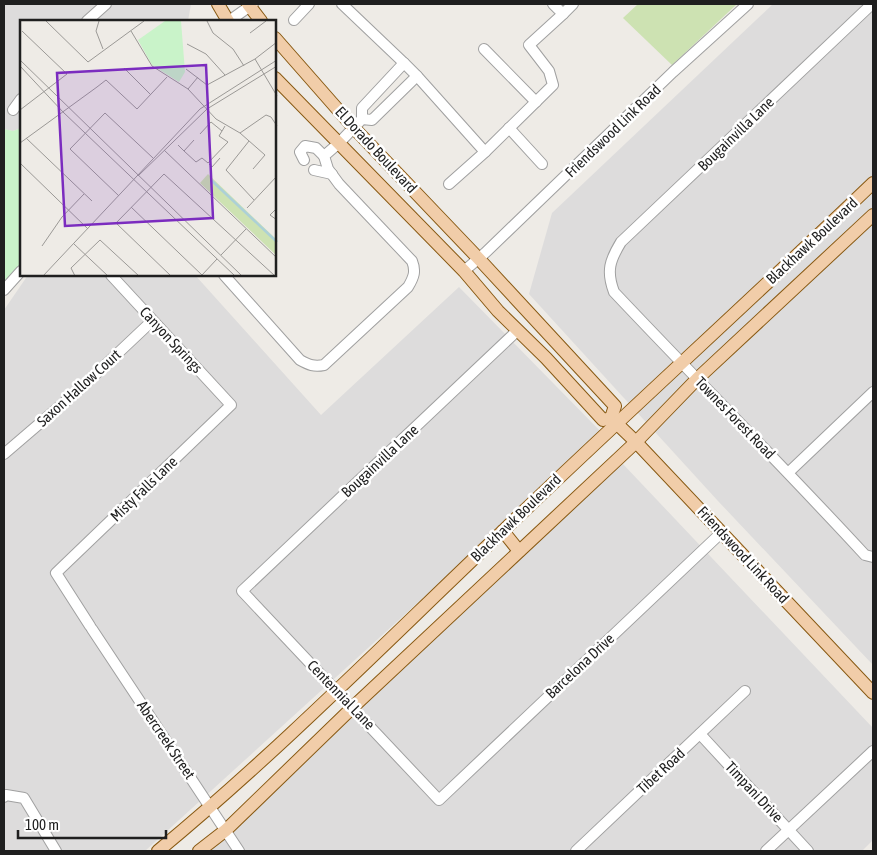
<svg xmlns="http://www.w3.org/2000/svg" width="877" height="855" viewBox="0 0 877 855" font-family="'Asap Condensed',sans-serif">
<rect width="100%" height="100%" fill="#eeebe6"/>
<g fill="#dddcdc">
<polygon points="4,4 191,4 188,21 21,21 21,128 13,131 4,129"/>
<polygon points="773,4 873,4 873,665 718,501 529,294 552,213"/>
<polygon points="28,275 195,275 321,415 459,287 603,434 145,851 4,851 4,310"/>
<polygon points="622,463 873,728 873,840 862,851 210,851"/>
</g>
<polygon fill="#cde2b2" points="638,4 737,4 672,65 623,18"/>
<polygon fill="#c9f3c9" points="21,128 21,265 4,283 4,129 13,131"/>
<g fill="none" stroke-linecap="round" stroke-linejoin="round">
<defs>
<g id="minor">
<polyline points="342,4 404,63"/>
<path d="M 872,4 L 621,242 C 610,260 606,271 614,292 C 697,380 783,466 865,555 L 873,557"/>
<polyline points="563,14 573,4"/>
<polyline points="294,20 309,4"/>
<polyline points="87,21 106,4"/>
<polyline points="229,21 253,4"/>
<polyline points="484,49 536,102"/>
<polyline points="417,76 485,152 449,184"/>
<polyline points="13,110 21,99"/>
<polyline points="509,128 542,164"/>
<polyline points="485,152 553,85 549,71 529,45 563,14 553,4"/>
<polyline points="304,160 300,152 305,146 316,148 324,156"/>
<polyline points="314,170 332,174"/>
<polyline points="464,271 485,253 673,72 748,4"/>
<path d="M 224,275 L 300,360 C 309,365 314,367 324,365 L 408,287 C 414,277 416,271 412,261 L 339,184 L 328,169 L 324,156 L 339,143 L 362,119 L 362,108 L 404,63 L 417,76 L 372,120 L 362,119"/>
<polyline points="4,290 21,271"/>
<polyline points="518,330 242,591 439,800 721,533"/>
<polyline points="4,454 81,388 152,321"/>
<polyline points="789,472 873,392"/>
<polyline points="90,626 56,573 231,405 111,275"/>
<polyline points="92,629 239,851"/>
<polyline points="700,734 808,851"/>
<polyline points="4,797 6,795 24,798 56,851"/>
<polyline points="576,851 745,691"/>
<polyline points="766,851 873,751"/>
</g>
<g id="major">
<polyline points="218,4 228,21"/>
<polyline points="248,4 261,21"/>
<polyline points="275,38 354,128 479,259 615,406 611,418 616,423"/>
<polyline points="275,78 464,271 498,311 546,358 603,420 611,418 636,442 873,693"/>
<polyline points="503,531 519,551"/>
<path d="M 158,851 C 279,751 390,638 504,530 C 626,413 751,300 873,183"/>
<polyline points="199,851 226,830 353,707 636,442 697,379 873,215"/>
</g>
</defs>
<use href="#minor" stroke="#a0a0a0" stroke-width="12"/>
<use href="#major" stroke="#885912" stroke-width="14"/>
<use href="#minor" stroke="#fff" stroke-width="10"/>
<use href="#major" stroke="#f1cda9" stroke-width="12"/>
</g>
<g text-anchor="middle" stroke-width="5" stroke-linejoin="round" paint-order="stroke">
<g font-size="15" fill="#1f1f1f" stroke="#fff">
<text transform="translate(613 131) rotate(-44)" y="5">Friendswood Link Road</text>
<text transform="translate(736 134) rotate(-44)" y="5">Bougainvilla Lane</text>
<text transform="translate(376 150) rotate(47)" y="5">El Dorado Boulevard</text>
<text transform="translate(812 241) rotate(-43)" y="5">Blackhawk Boulevard</text>
<text transform="translate(171 340) rotate(47)" y="5">Canyon Springs</text>
<text transform="translate(79 388) rotate(-42)" y="5">Saxon Hallow Court</text>
<text transform="translate(735 418) rotate(46)" y="5">Townes Forest Road</text>
<text transform="translate(380 461) rotate(-43)" y="5">Bougainvilla Lane</text>
<text transform="translate(144 489) rotate(-44)" y="5">Misty Falls Lane</text>
<text transform="translate(516 518) rotate(-44)" y="5">Blackhawk Boulevard</text>
<text transform="translate(743 555) rotate(47)" y="5">Friendswood Link Road</text>
<text transform="translate(580 666) rotate(-43)" y="5">Barcelona Drive</text>
<text transform="translate(341 695) rotate(46)" y="5">Centennial Lane</text>
<text transform="translate(166 740) rotate(56)" y="5">Abercreek Street</text>
<text transform="translate(661 771) rotate(-43)" y="5">Tibet Road</text>
<text transform="translate(754 792) rotate(47)" y="5">Timpani Drive</text>
</g>
</g>
<g transform="translate(20 20)">
<rect width="256" height="256" fill="#eeebe6"/>
<path d="M 188,154 L 256,219 L 256,235 L 180,163 Z" fill="#cde2b2"/>
<path d="M 145,1 L 161,1 L 165,52 L 159,62 L 132,45 L 118,20 Z" fill="#c9f3c9"/>
<path fill="none" stroke="#acd0d7" stroke-width="2.5" d="M 191,160 L 257,222"/>
<path fill="none" stroke="#9b9996" stroke-width="1" d="M 26,1 L 68,42 L 124,1M 79,1 L 76,11 L 83,29M 187,1 L 193,13 L 213,29 L 224,46M 111,11 L 132,46 L 168,69 L 196,99 L 220,113 L 245,135 L 233,149M 230,13 L 246,1M 167,24 L 186,34 L 205,55M 235,39 L 257,76M 0,40 L 222,256M 0,46 L 43,92 L 215,256M 104,48 L 131,75M 166,49 L 187,65 L 235,39 L 257,22M 77,67 L 86,60 L 117,89 L 147,57M 168,69 L 178,57M 0,90 L 47,54 L 2,11M 220,113 L 246,95 L 251,97 L 257,106M 180,114 L 191,102 L 202,111M 6,118 L 72,181M 229,121 L 206,150 L 234,180M 0,123 L 77,67M 158,125 L 164,131 L 174,120M 144,130 L 257,238M 164,131 L 176,142 L 182,138 L 188,143 L 208,122 L 199,116 L 205,106M 0,143 L 68,209M 189,144 L 192,147 L 200,138M 118,156 L 187,89 L 257,46M 99,176 L 50,129 L 85,93 L 133,138M 111,187 L 183,256M 227,188 L 257,156M 257,188 L 250,195 L 257,200M 54,224 L 88,256M 22,226 L 42,197 L 64,174M 201,235 L 226,209M 182,255 L 197,239M 23,256 L 180,89 L 257,40M 55,256 L 51,248 L 80,220 L 119,256M 151,256 L 96,203 L 144,154 L 255,256"/>
<path fill="#7b2cbf" fill-opacity="0.15" stroke="#7b2cbf" stroke-width="2.5" d="M 186,45 L 193,198 L 45,206 L 37,53 Z"/>
<rect width="256" height="256" fill="none" stroke="#1f1f1f" stroke-width="2.5"/>
</g>
<rect width="877" height="855" fill="none" stroke="#1f1f1f" stroke-width="10"/>
<path d="M18 830v8h148v-8" fill="none" stroke="#1f1f1f" stroke-width="2.5"/>
<text x="25" y="830" font-size="15" fill="#1f1f1f" stroke="#ffffff" stroke-width="4" paint-order="stroke">100 m</text>
</svg>
